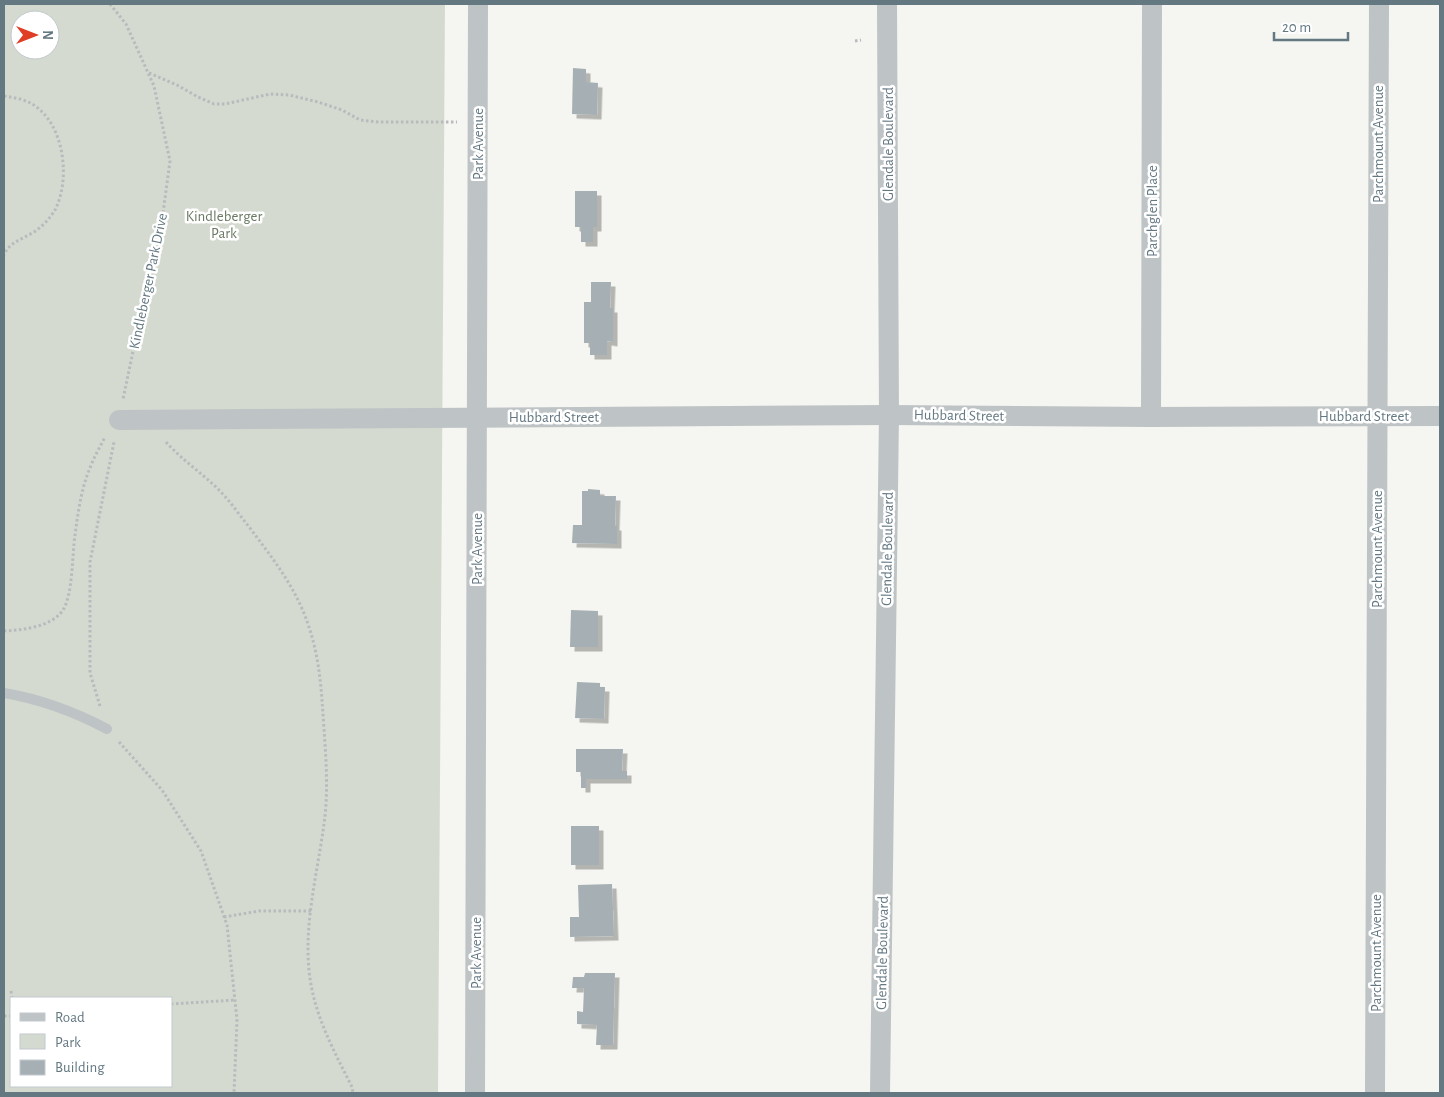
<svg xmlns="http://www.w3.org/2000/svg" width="1444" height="1097" viewBox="0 0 1444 1097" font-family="'Alegreya Sans',sans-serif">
<defs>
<filter id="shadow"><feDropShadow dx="4.5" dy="4.5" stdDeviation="0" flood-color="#0004"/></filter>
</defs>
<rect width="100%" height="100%" fill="#f5f5f1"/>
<path fill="#d5dad0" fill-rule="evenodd" d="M 4,4 L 445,4 L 438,1093 L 4,1093 ZM 20,20 L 50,20 L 50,50 L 20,50 ZM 11,998 L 171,998 L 171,1086 L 11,1086 Z"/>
<g fill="#a6b0b4" filter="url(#shadow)">
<polygon points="573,68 586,69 586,82 598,83 597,115 572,114"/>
<polygon points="575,191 597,191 597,227 593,227 593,242 581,242 581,227 575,227"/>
<polygon points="591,282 611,282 610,308 613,308 613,342 607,341 607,355 590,355 590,343 584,343 584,302 591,302"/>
<polygon points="588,489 600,490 600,496 616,496 615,526 617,526 617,544 572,543 573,525 582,525 582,491 588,491"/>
<polygon points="571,610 598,611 598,647 570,647"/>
<polygon points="577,682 600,683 600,687 605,687 604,719 575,718"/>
<polygon points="576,749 623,749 622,771 627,771 627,779 586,779 586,788 581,788 581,772 576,772"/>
<rect x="571" y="826" width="28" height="39"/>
<polygon points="612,884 614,936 570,937 570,917 579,917 578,885"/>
<polygon points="585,973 615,973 613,1045 596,1045 597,1025 577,1024 577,1011 583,1012 584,988 572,988 573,977 584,977"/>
</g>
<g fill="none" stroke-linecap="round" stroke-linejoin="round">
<g stroke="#b8bbbd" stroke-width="3" stroke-dasharray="2.5 2.5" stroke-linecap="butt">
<polyline points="110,4 126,24 154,86 170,161 159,243 139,323 123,399"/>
<polyline points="855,41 861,40"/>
<polyline points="149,73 177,85 198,97 214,104 225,104 270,94 289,95 318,102 342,110 360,120 378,122 457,122"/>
<path d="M 4,96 C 17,98 29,100 39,109 C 65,131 70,181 55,210 C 50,218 42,227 34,232 C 23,239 9,242 4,255"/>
<path d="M 166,442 C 182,460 202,473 219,490 C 231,502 240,516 250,528 C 270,555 290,580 303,611 C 320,652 321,686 324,729 C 326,758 328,788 325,816 C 319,867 304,919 309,970 C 313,1013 333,1049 352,1087 L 353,1093"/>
<path d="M 4,631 C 22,630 52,627 63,610 C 73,594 72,555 75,535 C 78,513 81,489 90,468 C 94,457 100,447 105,437"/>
<polyline points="100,706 90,673 90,562 114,442"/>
<polyline points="119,742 162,790 201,851 227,925 237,1020 234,1093"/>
<polyline points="224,917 259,911 311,911"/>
<polyline points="11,991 12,998"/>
<polyline points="171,1004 235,1000"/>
<polyline points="4,1016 11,1016"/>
</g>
<path stroke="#bec3c5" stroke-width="10" d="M 4,693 C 40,699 75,712 107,729"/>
<g stroke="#bec3c5" stroke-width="20">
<polyline points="1151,417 1152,4"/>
<polyline points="119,420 889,415 1151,417 1440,416"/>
<polyline points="475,1093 478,4"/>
<polyline points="880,1093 889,415 887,4"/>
<polyline points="1375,1093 1379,4"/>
</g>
</g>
<g text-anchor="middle" stroke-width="5" stroke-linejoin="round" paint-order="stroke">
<g font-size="15" fill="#647882" stroke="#fff">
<text transform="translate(478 144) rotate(-90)" y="5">Park Avenue</text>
<text transform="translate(888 144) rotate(-90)" y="5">Glendale Boulevard</text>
<text transform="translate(1378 144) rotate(-90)" y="5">Parchmount Avenue</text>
<text transform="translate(1152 211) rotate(-90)" y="5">Parchglen Place</text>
<text transform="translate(148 281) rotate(-78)" y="5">Kindleberger Park Drive</text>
<text transform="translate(959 415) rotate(1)" y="5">Hubbard Street</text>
<text x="1364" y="421">Hubbard Street</text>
<text x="554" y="422">Hubbard Street</text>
<text transform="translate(477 549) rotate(-90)" y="5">Park Avenue</text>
<text transform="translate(887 549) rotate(-89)" y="5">Glendale Boulevard</text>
<text transform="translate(1377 549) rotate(-90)" y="5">Parchmount Avenue</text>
<text transform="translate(476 953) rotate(-90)" y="5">Park Avenue</text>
<text transform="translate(882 953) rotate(-89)" y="5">Glendale Boulevard</text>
<text transform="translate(1376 953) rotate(-90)" y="5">Parchmount Avenue</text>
</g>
<g font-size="15" fill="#6a7963" stroke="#fff">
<text x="224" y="221">Kindleberger<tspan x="224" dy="17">Park</tspan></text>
</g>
</g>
<rect width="1444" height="1097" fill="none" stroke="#647882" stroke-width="10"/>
<rect x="10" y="997" width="162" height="90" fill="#ffffff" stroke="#c1c9cd"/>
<rect x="20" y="1013" width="25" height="8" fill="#bec3c5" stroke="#c1c9cd"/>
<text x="55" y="1022" font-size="15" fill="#647882">Road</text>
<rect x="20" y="1034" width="25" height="15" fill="#d5dad0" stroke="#c1c9cd"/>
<text x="55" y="1047" font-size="15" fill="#647882">Park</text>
<rect x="20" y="1060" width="25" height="15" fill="#a6b0b4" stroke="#c1c9cd"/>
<text x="55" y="1072" font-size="15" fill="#647882">Building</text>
<g transform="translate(35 35) rotate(90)"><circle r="24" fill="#ffffff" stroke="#c1c9cd"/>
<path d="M0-4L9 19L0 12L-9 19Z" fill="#e03d26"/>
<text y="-8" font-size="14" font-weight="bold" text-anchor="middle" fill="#647882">N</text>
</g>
<path d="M1274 32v8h74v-8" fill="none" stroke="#647882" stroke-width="2.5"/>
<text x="1282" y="32" font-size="15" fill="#647882" stroke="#ffffff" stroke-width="4" paint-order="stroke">20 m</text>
</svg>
